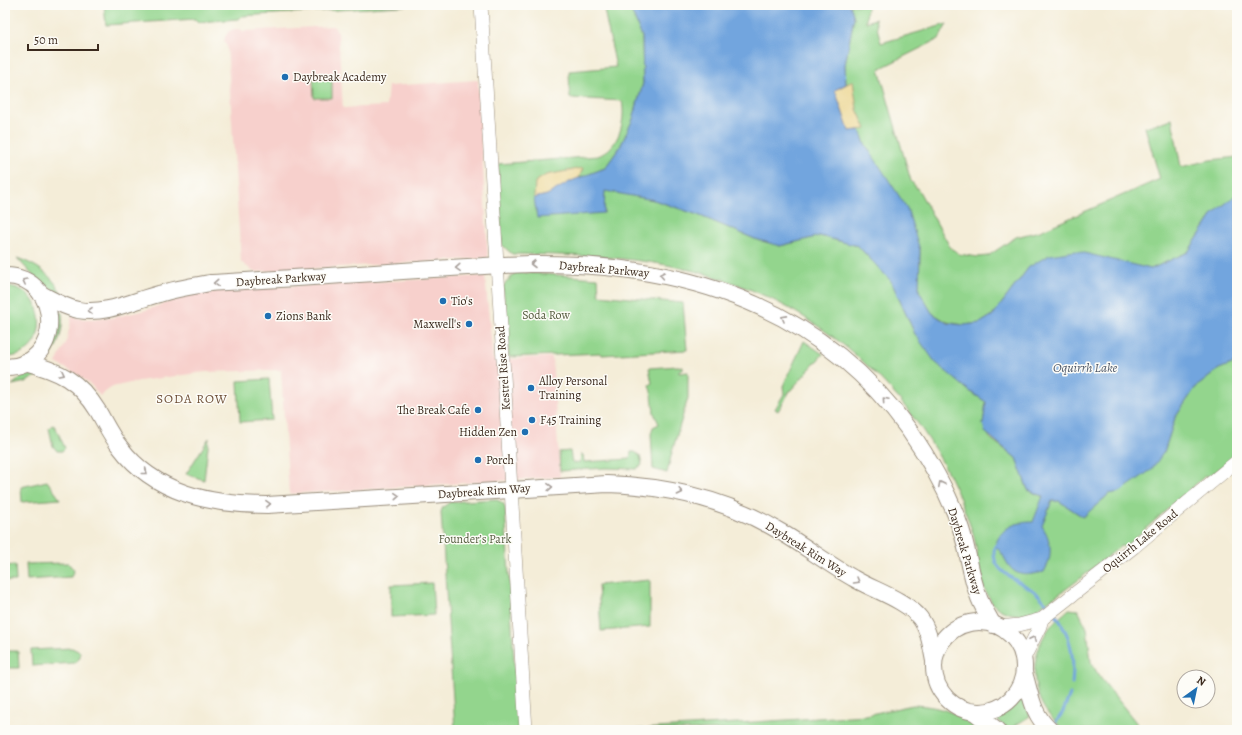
<svg xmlns="http://www.w3.org/2000/svg" width="1242" height="735" viewBox="0 0 1242 735" font-family="Alegreya,serif">
<rect width="100%" height="100%" fill="#fdfcf7"/>
<filter id="ink" filterUnits="userSpaceOnUse"><feTurbulence type="fractalNoise" baseFrequency=".025" numOctaves="2"/><feDisplacementMap in="SourceGraphic" scale="8" xChannelSelector="R" yChannelSelector="G"/><feConvolveMatrix kernelMatrix="1 2 1 2 8 2 1 2 1" color-interpolation-filters="sRGB"/></filter>
<filter id="wash" filterUnits="userSpaceOnUse"><feTurbulence type="fractalNoise" baseFrequency=".012" numOctaves="4" result="noise"/><feDisplacementMap in="SourceGraphic" scale="16" xChannelSelector="R" yChannelSelector="G"/><feGaussianBlur stdDeviation="0.9" result="paint"/><feColorMatrix in="noise" values="0 0 0 0 0 0 0 0 0 0 0 0 0 0 0 0 0 1.4 0 .05"/><feComposite in="paint" operator="in"/></filter>
<g filter="url(#wash)">
<rect width="100%" height="100%" fill="#f4edd8"/>
<g fill="#f7d0cc">
<polygon points="333,26 338,32 343,108 386,106 388,86 478,80 488,258 254,272 241,262 227,46 224,42 225,37 229,31 234,29 240,29 243,31"/>
<polygon points="485,276 493,360 552,357 560,477 289,494 281,370 205,372 139,381 112,387 100,396 91,385 78,375 56,363 66,343 72,316 81,319 111,318 146,310 195,293 257,288"/>
</g>
<g fill="#93d58d" stroke="#678056">
<polygon points="104,5 416,5 242,16 239,19 198,22 195,19 106,25"/>
<path d="M 603,5 L 629,5 L 642,37 L 643,83 L 633,119 L 620,147 L 605,168 L 571,181 L 604,213 L 604,190 L 654,200 L 698,215 L 755,239 L 780,246 L 820,236 L 858,246 L 891,281 L 915,334 L 968,390 L 986,402 L 983,424 L 990,438 L 1016,458 L 1028,490 L 1052,501 L 1059,501 L 1083,517 L 1109,494 L 1120,492 L 1164,452 L 1175,418 L 1195,388 L 1219,369 L 1237,362 L 1237,449 L 1233,453 L 1233,457 L 1209,477 L 1205,476 L 1125,547 L 1121,546 C 1098,564 1075,584 1050,600 C 1044,604 1036,611 1029,613 C 1019,617 1003,613 995,606 C 992,604 990,599 988,596 C 974,572 980,560 974,537 C 967,514 957,491 946,469 C 894,370 799,295 690,270 C 633,256 571,255 512,254 L 502,245 L 498,164 L 598,156 C 619,148 626,121 622,101 L 570,98 L 569,71 L 616,67 Z"/>
<polygon points="850,5 867,5 866,22 875,19 881,43 947,24 939,39 879,69 911,181 919,191 950,247 959,254 978,257 988,256 1016,237 1040,231 1160,179 1145,127 1172,119 1181,167 1210,160 1237,157 1237,194 1214,213 1188,252 1151,269 1129,265 1029,267 993,315 980,323 964,325 947,322 932,313 919,291 920,250 865,144 860,130 849,131 835,90 846,84 845,65 854,17"/>
<polygon points="313,79 332,79 332,98 314,98"/>
<path d="M 17,258 C 38,265 53,276 63,296 L 36,279 Z"/>
<polygon points="516,272 598,278 599,295 683,303 687,350 602,355 601,353 509,357 503,286"/>
<path d="M 5,286 C 51,287 51,358 5,357 Z"/>
<path d="M 57,311 L 62,313 C 64,331 58,347 47,361 L 43,360 L 42,358 L 54,339 Z"/>
<polygon points="804,341 823,354 790,391 778,411 775,409 784,394 783,386"/>
<polygon points="678,366 683,367 683,370 679,370 679,373 688,372 688,398 672,452 667,473 653,469 651,434 653,427 659,424 654,413 652,395 649,385 652,383 649,368"/>
<polygon points="31,374 40,374 26,382 12,385 22,377"/>
<polygon points="269,379 272,420 240,422 238,381"/>
<polygon points="52,425 55,426 65,448 62,451 57,451 53,446 49,428"/>
<polygon points="209,438 204,480 186,474"/>
<polygon points="570,451 572,463 580,462 581,454 583,455 584,462 630,459 631,452 635,452 640,456 642,465 636,469 606,468 560,471 559,452"/>
<polygon points="47,481 60,499 22,502 21,487"/>
<polygon points="495,499 503,503 505,507 517,712 520,714 521,730 455,730 441,512 443,507 450,502"/>
<polygon points="68,563 74,570 71,577 27,580 26,564"/>
<polygon points="15,565 16,581 5,581 5,566"/>
<polygon points="650,580 650,627 601,631 598,585"/>
<polygon points="432,583 434,615 391,617 391,585"/>
<path d="M 1069,609 L 1078,610 L 1087,628 L 1091,662 L 1099,676 L 1142,730 L 1064,730 C 1059,725 1053,720 1049,715 C 1028,689 1031,650 1051,626 C 1056,620 1063,615 1069,609 Z"/>
<polygon points="72,648 80,652 80,658 74,663 32,666 31,650"/>
<polygon points="5,651 18,651 19,668 5,668"/>
<polygon points="1022,698 1030,716 1008,730 997,720 997,717 1010,710"/>
<path d="M 913,705 C 944,706 959,715 986,730 L 625,730 L 866,715 Z"/>
</g>
<g fill="#eeda9e" stroke="#94825e">
<polygon points="853,81 857,109 866,129 849,131 835,90"/>
<polygon points="583,168 579,178 547,195 534,198 535,182 546,175"/>
</g>
<path fill="#72a5de" stroke="#56687e" d="M 629,5 L 850,5 L 854,17 L 845,65 L 846,84 L 835,90 L 849,131 L 860,130 L 865,144 L 907,208 L 920,250 L 919,291 L 932,313 L 947,323 L 964,325 L 980,323 L 993,315 L 1029,267 L 1049,255 L 1076,251 L 1151,269 L 1188,252 L 1214,213 L 1237,194 L 1237,362 L 1219,369 L 1195,388 L 1175,418 L 1164,452 L 1151,470 L 1120,492 L 1109,494 L 1083,517 L 1059,501 L 1052,501 L 1042,526 C 1052,541 1053,556 1044,572 C 1027,575 1016,579 1006,561 C 1003,555 1000,550 995,546 C 1001,527 1015,522 1033,522 L 1043,496 L 1028,490 L 1016,458 L 985,432 L 983,424 L 986,402 L 968,390 L 935,362 L 915,334 L 891,281 L 858,246 L 820,236 L 780,246 L 755,239 L 698,215 L 654,200 L 605,191 L 604,213 L 537,218 L 534,198 L 547,195 L 571,181 L 605,168 L 620,147 L 633,119 L 643,83 L 642,37 Z"/>
<g fill="none" stroke-linecap="round" stroke-linejoin="round">
<g stroke="#72a5de" stroke-width="3">
<path d="M 995,546 C 989,568 1010,577 1026,586 C 1036,591 1044,600 1051,609"/>
<path d="M 1054,613 C 1071,633 1075,659 1072,684"/>
<polyline points="1053,726 1063,712 1070,694"/>
</g>
</g>
</g>
<g filter="url(#ink)">
<g fill="none" stroke-linecap="round" stroke-linejoin="round">
<defs>
<g id="tertiary">
<polyline points="481,5 526,730"/>
<polyline points="1000,627 1019,625 1042,619 1134,547 1237,461"/>
<polyline points="1023,660 1040,626 1042,619"/>
</g>
<g id="primary">
<path d="M 5,276 C 64,276 64,368 5,367"/>
<path d="M 41,294 C 53,300 64,307 78,310 C 106,315 132,301 159,294 C 175,289 193,286 210,283 C 279,279 349,275 418,270 C 455,268 493,265 530,264 C 680,262 818,303 909,430 C 930,460 949,494 961,529 C 968,550 970,573 978,595 C 981,605 988,615 993,625"/>
<path d="M 25,362 C 59,371 79,380 98,411 C 105,423 111,436 120,447 C 155,494 212,505 267,505 L 607,484 C 669,486 728,500 781,532 C 805,546 828,564 853,578 C 873,590 906,600 920,618 C 929,630 931,646 934,661"/>
<circle cx="979" cy="667" r="45"/>
<path d="M 1024,673 C 1031,695 1032,714 1050,730"/>
<polyline points="974,712 997,730"/>
</g>
</defs>
<use href="#tertiary" stroke="#988c7b" stroke-width="14"/>
<use href="#primary" stroke="#988c7b" stroke-width="18"/>
<use href="#tertiary" stroke="#fff" stroke-width="13"/>
<use href="#primary" stroke="#fff" stroke-width="16"/>
</g>
<defs><path id="oneway-chevron" d="M-2-3.5L2.5 0L-2 3.5" fill="none" stroke-width="1.6" stroke-linecap="round" stroke-linejoin="round"/></defs>
<g stroke="#a79f9a">
<use href="#oneway-chevron" transform="translate(533 264) rotate(180)"/>
<use href="#oneway-chevron" transform="translate(458 268) rotate(176)"/>
<use href="#oneway-chevron" transform="translate(662 275) rotate(-170)"/>
<use href="#oneway-chevron" transform="translate(25 281) rotate(-153)"/>
<use href="#oneway-chevron" transform="translate(216 283) rotate(176)"/>
<use href="#oneway-chevron" transform="translate(90 311) rotate(-179)"/>
<use href="#oneway-chevron" transform="translate(784 318) rotate(-151)"/>
<use href="#oneway-chevron" transform="translate(62 374) rotate(27)"/>
<use href="#oneway-chevron" transform="translate(885 400) rotate(-131)"/>
<use href="#oneway-chevron" transform="translate(145 472) rotate(38)"/>
<use href="#oneway-chevron" transform="translate(941 484) rotate(-117)"/>
<use href="#oneway-chevron" transform="translate(550 487) rotate(-3)"/>
<use href="#oneway-chevron" transform="translate(680 492) rotate(12)"/>
<use href="#oneway-chevron" transform="translate(397 496) rotate(-4)"/>
<use href="#oneway-chevron" transform="translate(268 504) rotate(-2)"/>
<use href="#oneway-chevron" transform="translate(857 581) rotate(30)"/>
<use href="#oneway-chevron" transform="translate(1033 639) rotate(-65)"/>
</g>
</g>
<g fill="#1f6fb2" stroke="#fdfcf7" stroke-width="1.5">
<circle cx="285" cy="77" r="4"/>
<circle cx="443" cy="301" r="4"/>
<circle cx="268" cy="316" r="4"/>
<circle cx="469" cy="324" r="4"/>
<circle cx="531" cy="388" r="4"/>
<circle cx="478" cy="410" r="4"/>
<circle cx="532" cy="420" r="4"/>
<circle cx="525" cy="432" r="4"/>
<circle cx="478" cy="460" r="4"/>
</g>
<g text-anchor="middle" stroke-width="3" stroke-linejoin="round" paint-order="stroke">
<g font-size="12" fill="#3b2a1e" stroke="#fdfcf7" text-anchor="start">
<text x="293" y="81">Daybreak Academy</text>
<text x="451" y="305">Tio's</text>
<text x="276" y="320">Zions Bank</text>
<text x="461" y="328" text-anchor="end">Maxwell's</text>
<text x="539" y="385">Alloy Personal<tspan x="539" dy="14">Training</tspan></text>
<text x="470" y="414" text-anchor="end">The Break Cafe</text>
<text x="540" y="424">F45 Training</text>
<text x="517" y="436" text-anchor="end">Hidden Zen</text>
<text x="486" y="464">Porch</text>
</g>
<g font-size="12" fill="#3b2a1e" stroke="#fdfcf7">
<text transform="translate(604 269) rotate(5)" y="4">Daybreak Parkway</text>
<text transform="translate(281 279) rotate(-4)" y="4">Daybreak Parkway</text>
<text transform="translate(503 368) rotate(-94)" y="4">Kestrel Rise Road</text>
<text transform="translate(484 491) rotate(-4)" y="4">Daybreak Rim Way</text>
<text transform="translate(1140 541) rotate(-39)" y="4">Oquirrh Lake Road</text>
<text transform="translate(806 549) rotate(32)" y="4">Daybreak Rim Way</text>
<text transform="translate(965 551) rotate(73)" y="4">Daybreak Parkway</text>
</g>
<g font-size="12" fill="#555d3f" stroke="#fdfcf7">
<text x="546" y="319">Soda Row</text>
<text x="475" y="543">Founder’s Park</text>
</g>
<g font-size="13" font-style="italic" fill="#515b6b" stroke="#fdfcf7">
<text x="1085" y="372">Oquirrh Lake</text>
</g>
<g font-size="13" letter-spacing="1" fill="#70523a" stroke="#fdfcf7">
<text x="192" y="403">SODA ROW</text>
</g>
</g>
<rect width="1242" height="735" fill="none" stroke="#fdfcf7" stroke-width="20"/>
<g transform="translate(1196 689) rotate(33)"><circle r="19" fill="#fdfcf7" stroke="#afa8a0"/>
<path d="M0-3L7 15L0 10L-7 15Z" fill="#1f6fb2"/>
<text y="-6" font-size="11" font-weight="bold" text-anchor="middle" fill="#3b2a1e">N</text>
</g>
<path d="M28 44v6h70v-6" fill="none" stroke="#3b2a1e" stroke-width="2"/>
<text x="34" y="44" font-size="12" fill="#3b2a1e" stroke="#fdfcf7" stroke-width="3" paint-order="stroke">50 m</text>
</svg>
